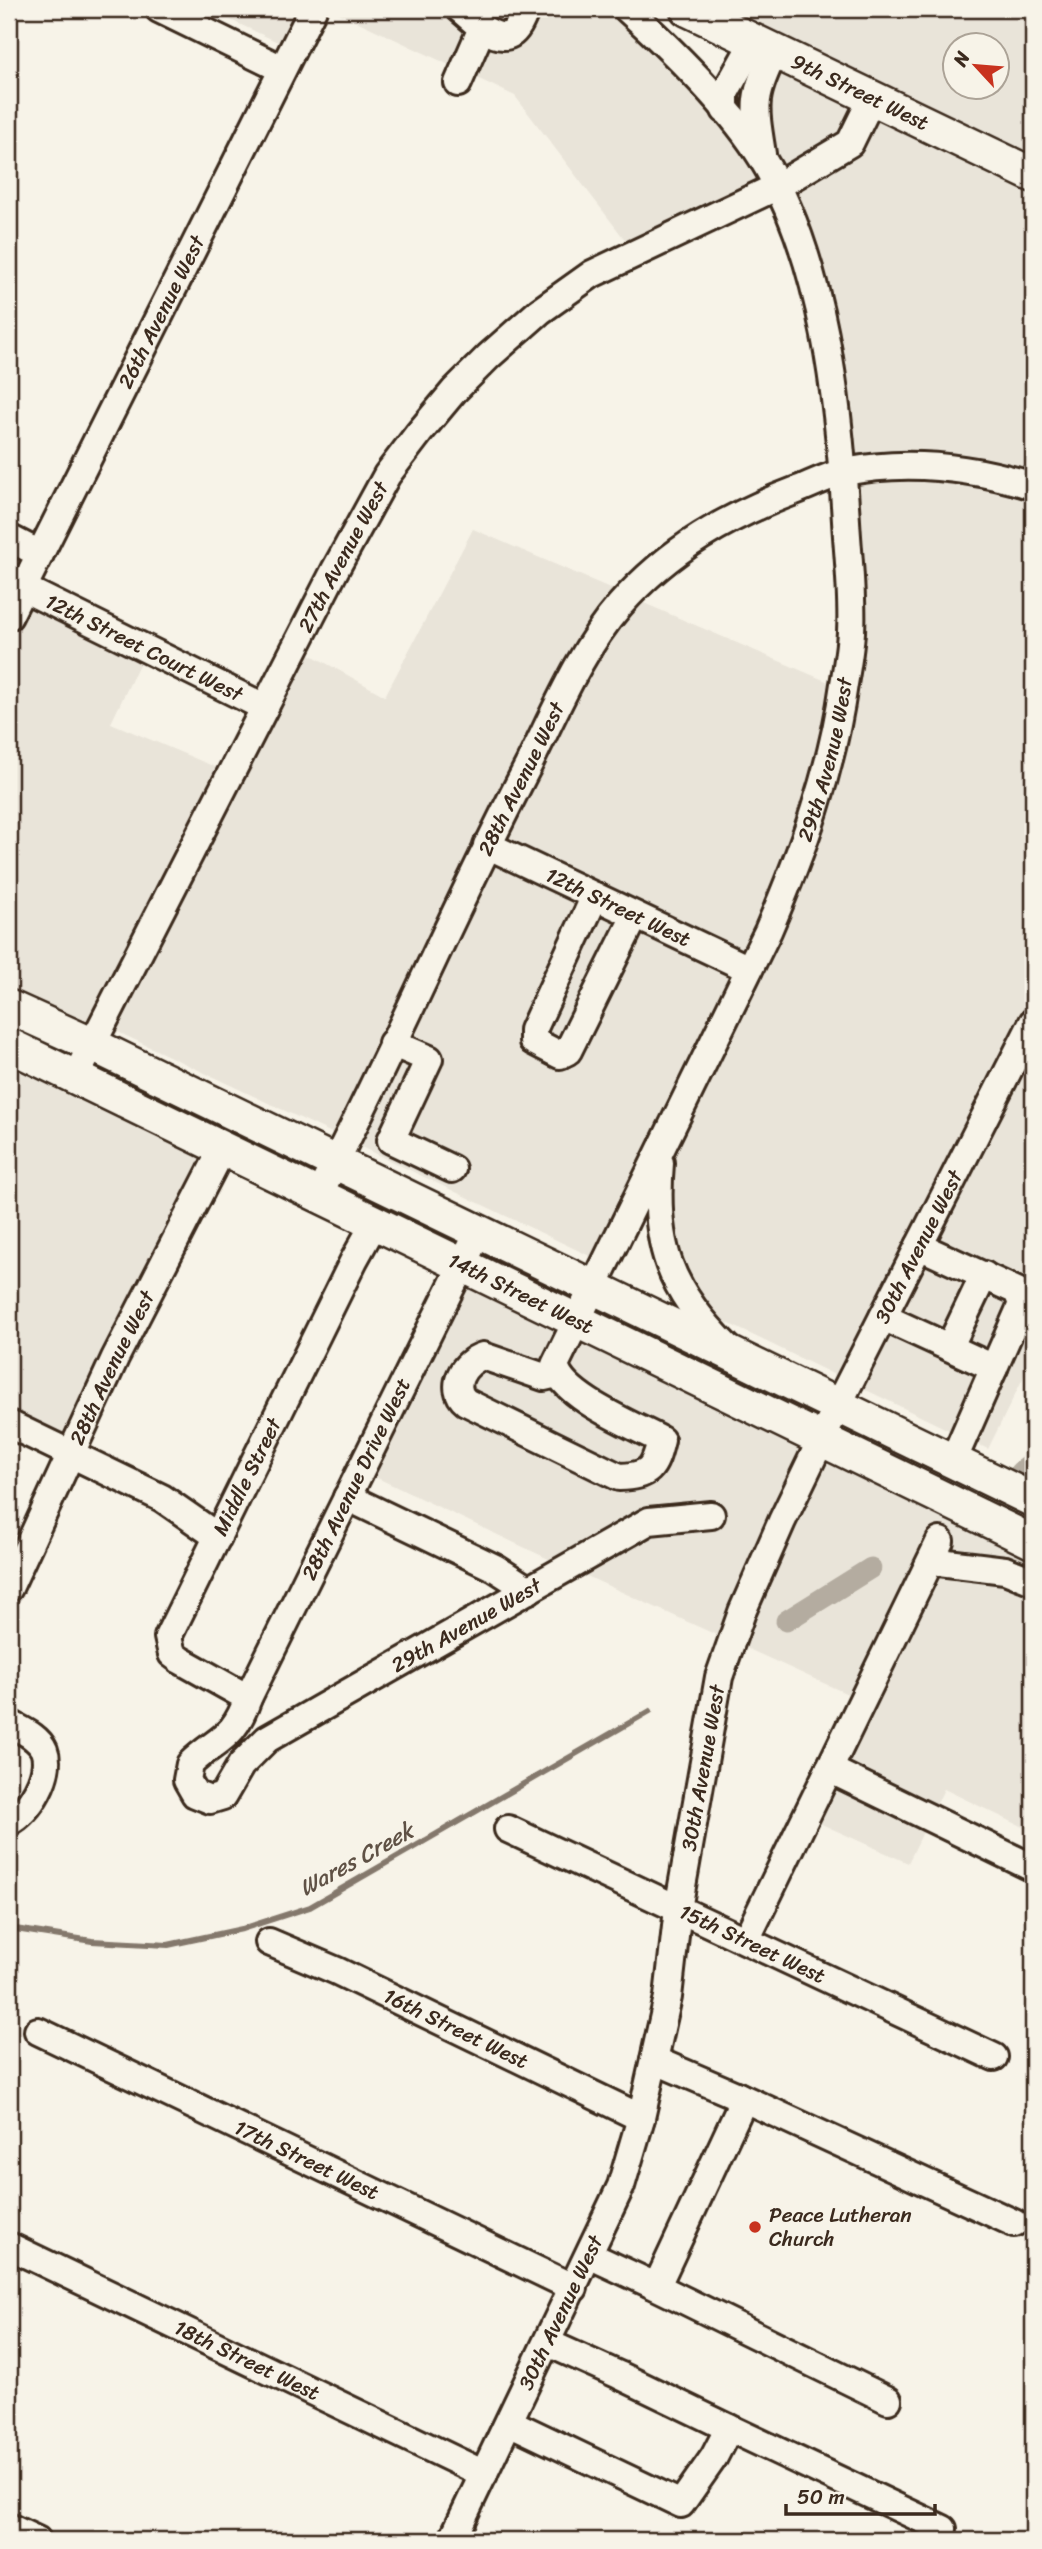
<svg xmlns="http://www.w3.org/2000/svg" width="1042" height="2549" viewBox="0 0 1042 2549" font-family="Sriracha,sans-serif">
<rect width="100%" height="100%" fill="#f7f3e8"/>
<filter id="ink" filterUnits="userSpaceOnUse"><feTurbulence type="fractalNoise" baseFrequency=".0143" numOctaves="2"/><feDisplacementMap in="SourceGraphic" scale="14" xChannelSelector="R" yChannelSelector="G"/><feConvolveMatrix kernelMatrix="1 2 1 2 8 2 1 2 1" color-interpolation-filters="sRGB"/></filter>
<g filter="url(#ink)">
<g fill="#e9e4d9" fill-rule="evenodd">
<polygon points="207,9 300,9 282,44"/>
<polygon points="331,9 611,9 714,114 715,121 720,121 738,143 762,186 629,245 515,96"/>
<path d="M 712,9 L 1033,9 L 1033,164 ZM 954,46 L 996,46 L 996,88 L 954,88 Z"/>
<polygon points="780,65 1033,187 1033,475 854,461 788,188 769,129 770,89"/>
<polygon points="912,477 940,477 1033,497 1033,997 839,1377 711,1315 677,1258 668,1201 673,1151 817,841 855,482"/>
<polygon points="473,529 617,591 336,1135 118,1032 111,1042 109,1041 306,652 385,696"/>
<polygon points="639,601 833,684 811,785 777,880 743,955 502,841 590,670 617,628"/>
<polygon points="29,602 142,658 111,723 220,769 88,1031 9,996 9,641"/>
<polygon points="493,859 734,973 655,1136 652,1135 651,1144 594,1258 357,1145"/>
<polygon points="1033,1047 1033,1358 988,1449 860,1387"/>
<polygon points="9,1057 207,1154 66,1439 9,1412"/>
<polygon points="468,1280 807,1444 721,1637 580,1573 653,1531 724,1524 720,1503 647,1510 555,1562 371,1475"/>
<polygon points="828,1454 1033,1554 1033,1832 944,1789 908,1863 817,1822 955,1538 934,1527 852,1696 742,1646 792,1525"/>
</g>
<g fill="none" stroke-linecap="round" stroke-linejoin="round">
<polyline stroke="#84786c" stroke-width="6" points="9,1928 92,1941 168,1945 242,1929 310,1907 650,1711"/>
<g stroke="#b4aca0" stroke-width="21">
<polyline points="1020,1472 1033,1463"/>
<polyline points="786,1621 871,1568"/>
</g>
<defs>
<g id="minor">
<polyline points="159,9 282,69"/>
<path d="M 482,28 C 509,45 516,34 526,9"/>
<polyline points="458,83 482,28 460,9"/>
<polyline points="725,110 725,93 754,41"/>
<path d="M 762,154 C 754,104 752,97 775,51"/>
<polyline points="9,538 40,554"/>
<path id="s1" d="M 23,588 L 264,707"/>
<path id="s2" d="M 9,616 L 313,9"/>
<path id="s3" d="M 487,845 L 749,969"/>
<polyline points="595,896 533,1030 533,1041 560,1055 568,1051 635,916"/>
<polyline points="392,1043 429,1059 391,1140 452,1169"/>
<path id="s4" d="M 75,1078 L 335,570 L 387,475 L 419,433 L 454,391 L 489,356 L 540,311 L 592,274 L 776,187 L 850,143 L 872,98"/>
<path d="M 660,1163 C 653,1244 669,1290 728,1348"/>
<path id="s5" d="M 318,1196 C 392,1055 454,908 528,766 C 555,712 580,651 620,605 C 669,549 728,516 797,490 C 812,484 828,476 844,472 C 908,459 972,467 1033,486"/>
<path id="s6" d="M 479,1231 L 248,1698 C 233,1741 218,1737 190,1764 L 187,1780 L 195,1794 L 210,1800 L 223,1796 L 241,1765 L 267,1739 L 649,1521 L 711,1515"/>
<polyline points="919,1246 1017,1291 1022,1304 953,1461"/>
<polyline points="883,1317 994,1368"/>
<polyline points="950,1346 984,1275"/>
<path id="s7" d="M 557,1374 L 544,1377 L 483,1356 C 464,1362 448,1387 466,1402 L 619,1477 C 650,1476 654,1469 661,1440 C 633,1425 562,1397 555,1365 L 768,931 C 802,852 832,771 844,684 C 847,667 850,649 851,632 C 853,595 848,557 846,521 C 839,404 824,259 762,158 C 730,107 671,49 627,9"/>
<polyline points="9,1424 162,1498 218,1537"/>
<polyline points="347,1497 495,1568 529,1590"/>
<polyline points="931,1561 1005,1570 1033,1581"/>
<path id="s8" d="M 9,1588 L 115,1358 L 222,1150"/>
<path id="s9" d="M 248,1698 L 180,1660 L 172,1654 L 168,1637 L 354,1260 L 374,1224"/>
<path d="M 9,1723 C 21,1730 38,1736 44,1750 C 53,1773 29,1813 9,1822"/>
<polyline points="829,1769 1033,1868"/>
<path id="s10" d="M 508,1829 L 994,2057"/>
<polyline points="746,1940 940,1541"/>
<path id="s11" d="M 269,1942 L 337,1971 L 641,2118"/>
<path id="s12" d="M 38,2031 L 574,2288"/>
<polyline points="738,2096 1014,2223"/>
<path id="s13" d="M 9,2246 L 484,2474"/>
<polyline points="589,2255 651,2284 660,2279 739,2110 738,2096 654,2060"/>
<polyline points="651,2284 888,2400"/>
<polyline points="509,2422 681,2504 714,2457 729,2428 619,2375 548,2343"/>
<polyline points="729,2428 943,2529 937,2540"/>
<polyline points="9,2527 37,2540"/>
<path id="s14" d="M 452,2540 L 621,2186 L 641,2118 L 668,1997 L 678,1909 L 719,1677 L 742,1612 L 782,1521 L 838,1405 L 1033,1022"/>
</g>
<g id="major">
<path id="s15" d="M 687,9 L 1033,175"/>
<polyline points="9,1007 93,1045 1033,1500"/>
<path id="s16" d="M 9,1045 L 1033,1542"/>
</g>
</defs>
<use href="#minor" stroke="#3b2a1e" stroke-width="32"/>
<use href="#major" stroke="#3b2a1e" stroke-width="38"/>
<use href="#minor" stroke="#f7f3e8" stroke-width="26"/>
<use href="#major" stroke="#f7f3e8" stroke-width="33"/>
</g>
</g>
<circle fill="#c8321e" stroke="#f7f3e8" stroke-width="2.5" cx="755" cy="2227" r="7"/>
<g text-anchor="middle" stroke-width="7" stroke-linejoin="round" paint-order="stroke">
<g font-size="21" fill="#3b2a1e" stroke="#f7f3e8">
<text dy="7" stroke="none"><textPath href="#s15" startOffset="192">9th Street West</textPath></text>
<text dy="7" stroke="none"><textPath href="#s2" startOffset="340">26th Avenue West</textPath></text>
<text dy="7" stroke="none"><textPath href="#s4" startOffset="586">27th Avenue West</textPath></text>
<text dy="7" stroke="none"><textPath href="#s1" startOffset="135">12th Street Court West</textPath></text>
<text dy="7" stroke="none"><textPath href="#s7" startOffset="1169">29th Avenue West</textPath></text>
<text dy="7" stroke="none"><textPath href="#s5" startOffset="464">28th Avenue West</textPath></text>
<text dy="7" stroke="none"><textPath href="#s3" startOffset="145">12th Street West</textPath></text>
<text dy="7" stroke="none"><textPath href="#s14" startOffset="1386">30th Avenue West</textPath></text>
<text dy="7" stroke="none"><textPath href="#s16" startOffset="569">14th Street West</textPath></text>
<text dy="7" stroke="none"><textPath href="#s8" startOffset="243">28th Avenue West</textPath></text>
<text dy="7" stroke="none"><textPath href="#s9" startOffset="284">Middle Street</textPath></text>
<text transform="translate(356 1479) rotate(-64)" y="7">28th Avenue Drive West</text>
<text dy="7" stroke="none"><textPath href="#s6" startOffset="975">29th Avenue West</textPath></text>
<text dy="7" stroke="none"><textPath href="#s14" startOffset="819">30th Avenue West</textPath></text>
<text dy="7" stroke="none"><textPath href="#s10" startOffset="270">15th Street West</textPath></text>
<text dy="7" stroke="none"><textPath href="#s11" startOffset="206">16th Street West</textPath></text>
<text dy="7" stroke="none"><textPath href="#s12" startOffset="298">17th Street West</textPath></text>
<text dy="7" stroke="none"><textPath href="#s14" startOffset="252">30th Avenue West</textPath></text>
<text dy="7" stroke="none"><textPath href="#s13" startOffset="264">18th Street West</textPath></text>
</g>
<g font-size="21" fill="#3b2a1e" stroke="#f7f3e8" text-anchor="start">
<text x="769" y="2222">Peace Lutheran<tspan x="769" dy="24">Church</tspan></text>
</g>
<g font-size="23" font-style="italic" fill="#5f5145" stroke="#f7f3e8">
<text transform="translate(356 1859) rotate(-29)" y="8">Wares Creek</text>
</g>
</g>
<rect width="1042" height="2549" fill="none" stroke="#f7f3e8" stroke-width="35"/>
<rect x="18" y="18" width="1007" height="2514" fill="none" stroke="#3b2a1e" stroke-width="2.5" filter="url(#ink)"/>
<g transform="translate(976 66) rotate(296)"><circle r="33" fill="#f7f3e8" stroke="#aca397" stroke-width="2"/>
<path d="M0-5L12 26L0 18L-12 26Z" fill="#c8321e"/>
<text y="-10" font-size="19" font-weight="bold" text-anchor="middle" fill="#3b2a1e">N</text>
</g>
<path d="M786 2504v10h149v-10" fill="none" stroke="#3b2a1e" stroke-width="3.5"/>
<text x="797" y="2504" font-size="21" fill="#3b2a1e" stroke="#f7f3e8" stroke-width="5" paint-order="stroke">50 m</text>
</svg>
